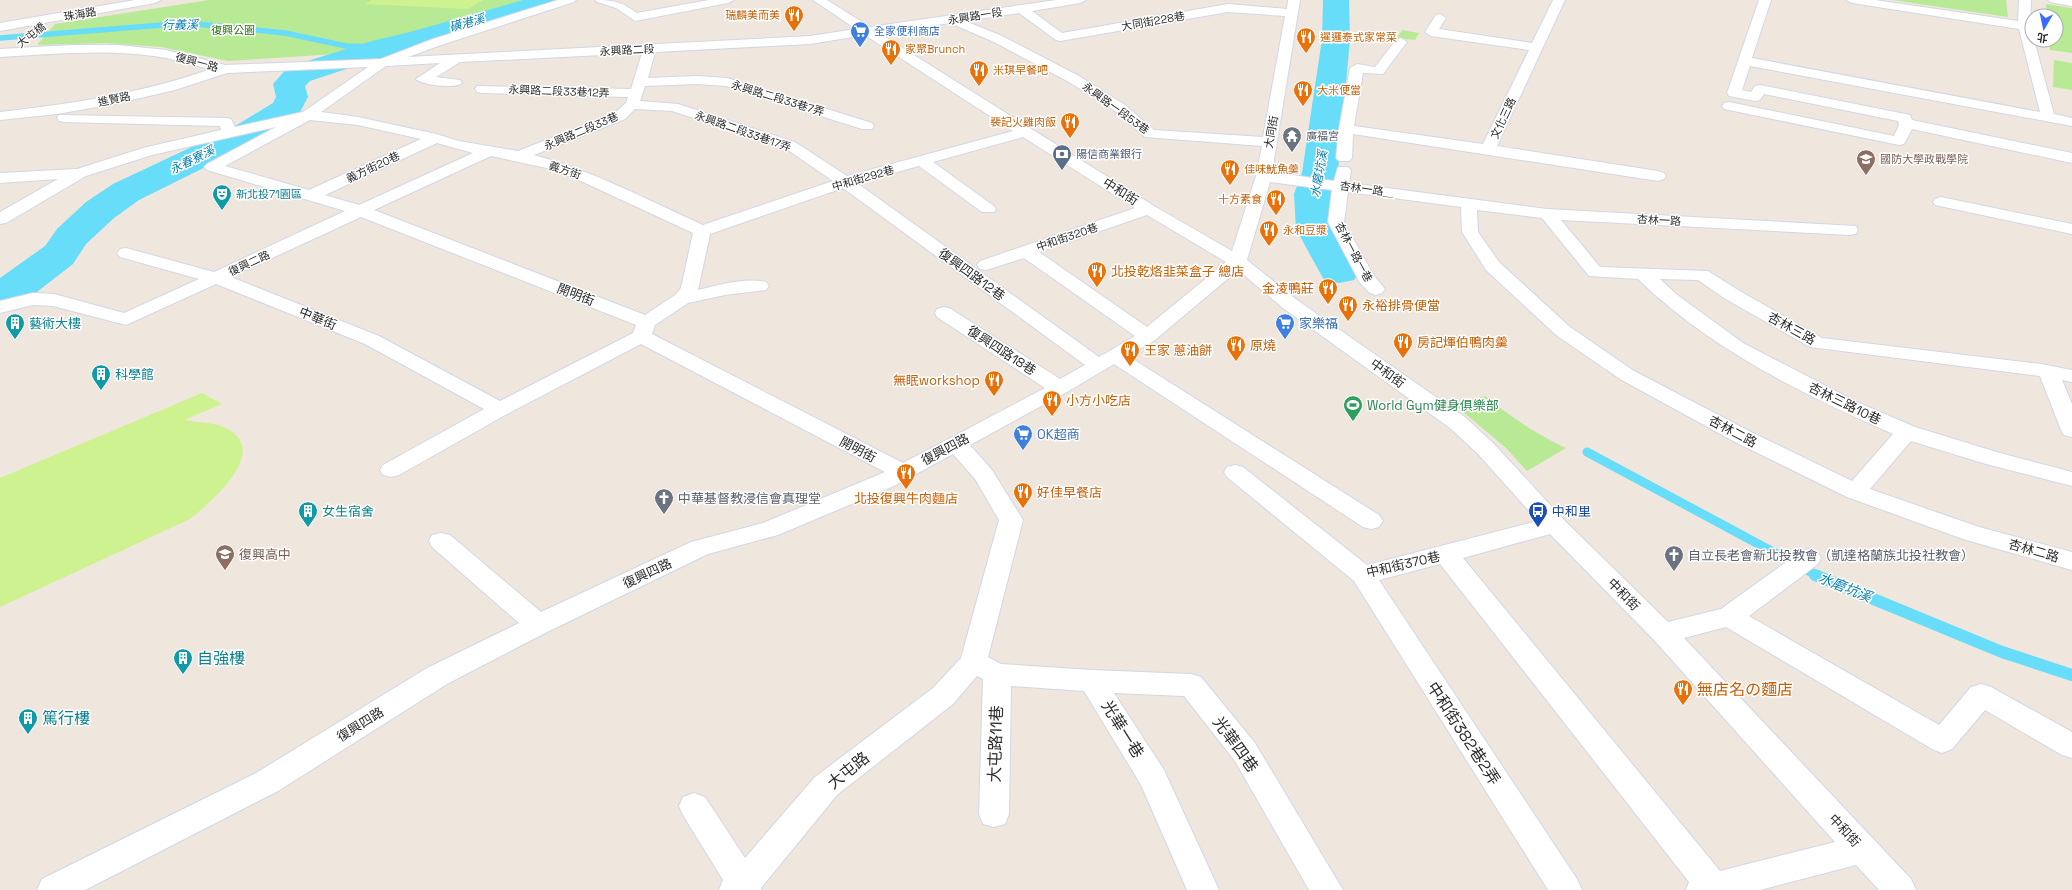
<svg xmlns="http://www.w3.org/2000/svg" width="2072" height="890" viewBox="0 0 2072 890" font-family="'Space Grotesk','Noto Sans TC','Noto Sans JP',sans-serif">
<rect width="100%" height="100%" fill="#efe6dd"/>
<g fill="#b8ea95">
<polygon points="209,0 538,0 369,52 228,61 161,47 106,43 37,45 55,24"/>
<polygon points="1892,0 2006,0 2008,17"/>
<polygon points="2046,4 2072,8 2072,53 2050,50 2049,40 2056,40 2056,16 2047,16"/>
<polygon points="1402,30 1419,33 1415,40 1397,38"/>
<polygon points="2054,60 2072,63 2072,90 2053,87"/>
<path d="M 1485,396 C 1511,417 1536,434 1566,448 L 1527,471 L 1506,448 L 1455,405 Z"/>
</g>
<g fill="#cff290">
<polygon points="372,0 483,0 468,9 365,4"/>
<path d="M 202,393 L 222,404 L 184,420 C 195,422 207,422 218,425 C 277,445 215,499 190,519 L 0,607 L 0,478 Z"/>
</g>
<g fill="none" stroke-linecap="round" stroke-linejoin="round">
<polyline stroke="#67ddf9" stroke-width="5.5" points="0,38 187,23 285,33 346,46 382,47"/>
<polyline stroke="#67ddf9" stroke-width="9" points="1587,452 1818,576"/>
<polyline stroke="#67ddf9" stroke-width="12" points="1815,575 2002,652 2072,675"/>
<g fill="#67ddf9" fill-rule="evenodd">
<path d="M 523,0 L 565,0 L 561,6 C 478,31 393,53 310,81 L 305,86 L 308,97 L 298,116 L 256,142 L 139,200 L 114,218 L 86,244 L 73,264 L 33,295 L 0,305 L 0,278 L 45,246 L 57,229 L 86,202 L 113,184 L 232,128 L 273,103 L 276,97 L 273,84 L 288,67 L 372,41 L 410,32 Z"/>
<polygon points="1323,0 1349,0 1350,39 1338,173 1332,194 1336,229 1360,271 1354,280 1339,283 1324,280 1296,229 1294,194 1302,173 1322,39"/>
</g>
<defs>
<g id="minor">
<polygon points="135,0 161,0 155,3 0,31 0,23"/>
<path d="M 558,0 L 576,0 L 574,2 L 441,45 L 408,57 L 810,36 L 856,29 L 813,0 L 827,0 L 870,27 L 1056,0 L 1086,0 L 1080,3 L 1032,11 L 1062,33 L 1228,4 L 1287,9 L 1288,0 L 1300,0 L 1272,172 L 1334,181 L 1338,167 L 1348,167 L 1351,170 L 1349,183 L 1547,209 L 1856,226 L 1858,230 L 1856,234 L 1850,235 L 1561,220 L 1600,267 L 1708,271 L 1738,290 L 1822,338 L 2041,364 L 2072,370 L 2072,382 L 2062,380 L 2072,404 L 2072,437 L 2064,435 L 2061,430 L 2040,376 L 1810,347 L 1724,298 L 1698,280 L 1660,279 L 1676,294 L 1743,343 L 1857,402 L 1915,427 L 2000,453 L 2072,472 L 2072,486 L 1986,464 L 1911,441 L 1870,489 L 1979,527 L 2072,552 L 2072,570 L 1963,539 L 1847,497 L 1735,442 L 1620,379 L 1556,335 L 1486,270 L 1462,232 L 1461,207 L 1348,192 L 1344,222 L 1374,276 L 1385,289 L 1382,293 L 1376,295 L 1370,293 L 1360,283 L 1328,222 L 1332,190 L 1270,182 L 1247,260 L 1297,300 L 1466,418 L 1494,444 L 1563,519 L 1668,622 L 1721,609 L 1800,552 L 1809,549 L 1818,552 L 1821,558 L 1818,564 L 1749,616 L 1939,725 L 1971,687 L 1981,684 L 1991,687 L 2072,732 L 2072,758 L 2062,755 L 1985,710 L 1952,749 L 1942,753 L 1932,749 L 1726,627 L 1684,638 L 1911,879 L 1916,890 L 1879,890 L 1856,865 L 1760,890 L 1686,890 L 1689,882 L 1440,564 L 1379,580 L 1577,879 L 1582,890 L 1548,890 L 1354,581 L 1227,477 L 1224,472 L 1227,467 L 1235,465 L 1243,467 L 1367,565 L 1538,521 L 1478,454 L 1450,428 L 1283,308 L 1238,270 L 1155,340 L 1128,356 L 1379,515 L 1383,521 L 1379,527 L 1371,529 L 1363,527 L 1114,364 L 1067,392 L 970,445 L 992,470 L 1023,520 L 988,657 L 1001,664 L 1092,670 L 1191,674 L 1201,677 L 1255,743 L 1343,890 L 1309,890 L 1235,761 L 1184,696 L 1114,693 L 1164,770 L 1219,890 L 1187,890 L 1141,785 L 1084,691 L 1011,686 L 1009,814 L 1005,824 L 994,827 L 983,824 L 979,814 L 983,679 L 977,676 L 953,704 L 837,795 L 761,888 L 761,890 L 719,890 L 723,880 L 683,815 L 679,806 L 683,797 L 694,793 L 705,797 L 745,858 L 815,777 L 933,688 L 961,658 L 999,520 L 975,479 L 953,454 L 894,486 L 778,535 L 708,554 L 547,632 L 447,684 L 278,791 L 85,890 L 37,890 L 42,879 L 256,773 L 427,668 L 519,623 L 432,547 L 429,541 L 432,535 L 441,533 L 450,535 L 541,612 L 691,542 L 763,523 L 885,472 L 641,344 L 507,414 L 399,475 L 391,477 L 383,475 L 380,470 L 383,465 L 484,409 L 365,344 L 216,284 L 126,325 L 53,306 L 33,305 L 0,313 L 0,301 L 33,293 L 54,294 L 124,313 L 199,279 L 120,257 L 117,253 L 120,249 L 126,248 L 214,272 L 345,211 L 207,170 L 204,167 L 207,164 L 276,127 L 152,155 L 86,176 L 6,223 L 0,224 L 0,212 L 58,179 L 0,183 L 0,173 L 77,169 L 143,148 L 221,130 L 220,126 L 64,122 L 59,121 L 57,118 L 59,115 L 226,118 L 231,119 L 235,127 L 303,112 L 368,67 L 227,73 L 175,90 L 114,104 L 57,114 L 0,120 L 0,112 C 72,104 143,93 211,69 C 196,66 181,61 166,58 C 112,48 55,54 0,57 L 0,49 L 73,45 L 118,45 L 166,50 L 225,65 L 381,59 L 433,39 ZM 1228,12 L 1285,16 L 1263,137 L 1154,130 L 1125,105 L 1079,76 L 1002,36 L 965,21 L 1019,13 L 1056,40 L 1060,41 ZM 950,23 L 994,42 L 1069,82 L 1115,111 L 1145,137 L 1262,146 L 1256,176 L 1232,251 L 1154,206 L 879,33 ZM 865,35 L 1013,131 L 847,176 L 795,142 L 678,104 L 640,101 L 645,86 L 697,84 L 726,86 L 862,129 L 872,129 L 874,126 L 872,123 L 727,78 L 697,76 L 648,78 L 655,52 L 810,44 ZM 642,53 L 631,89 L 477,86 L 475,89 L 477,92 L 482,93 L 628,97 L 626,103 L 615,113 L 518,151 L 459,141 L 436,134 L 358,117 L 321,112 L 386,66 L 440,63 L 416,79 C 421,85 457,89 462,83 L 460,80 L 436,77 L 460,62 ZM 635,109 L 672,111 L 785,148 L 833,181 L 703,225 C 648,200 593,171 534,155 L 625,119 ZM 310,120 L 358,125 L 421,139 L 309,190 L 225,166 ZM 1023,137 L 1135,208 L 980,261 L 977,265 L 980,269 L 986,270 L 1024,258 L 1135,336 L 1099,357 L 857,183 L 919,166 L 982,212 L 994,212 L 996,209 L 994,206 L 933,162 ZM 437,143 L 473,153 L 359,205 L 325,195 ZM 491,156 L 551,169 L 583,182 L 693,233 L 681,288 L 675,295 L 645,315 L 374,210 ZM 843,188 L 1085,365 L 1060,379 L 951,309 L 944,307 L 937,309 L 935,313 L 937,317 L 1045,388 L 903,463 L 652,334 L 655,325 L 688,303 L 725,295 L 766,290 L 769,286 L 766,282 C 745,277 719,285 698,290 L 710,234 ZM 1477,210 L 1542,218 L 1589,276 L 1638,279 C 1710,349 1802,394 1893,434 L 1852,481 L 1751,432 L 1634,371 L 1570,327 L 1499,262 L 1478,232 ZM 1147,215 L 1226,262 L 1147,327 L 1039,252 ZM 361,217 L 636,325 L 633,333 L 500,401 L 379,336 L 231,277 ZM 1550,534 L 1654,640 L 1835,842 L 1720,871 L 1463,558 Z"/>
<path d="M 595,0 C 615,0 621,2 637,13 L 709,0 L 734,0 L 728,3 L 635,21 L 616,8 L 597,2 Z"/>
<polygon points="1553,0 1565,0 1497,146 1658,171 1664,173 1666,176 1664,179 1658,181 1353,134 1352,158 1349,161 1339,161 1336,158 1339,129 1350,68 1357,64 1375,67 1397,39 1401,38 1407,42 1383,74 1363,73 1354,126 1483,144 1529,50 1431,36 1425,32 1436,15 1440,14 1446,18 1439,29 1532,43"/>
<polygon points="1759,0 1771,0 1752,58 2040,112 2019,29 1852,3 1846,0 1875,0 2018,21 2019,0 2031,0 2030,26 2032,40 2034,40 2054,114 2072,118 2072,126 1750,66 1742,90 1751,92 1755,86 1760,85 1910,115 1912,120 2072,153 2072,163 1912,129 1904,144 1899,145 1724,109 1722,106 1724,103 1729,102 1894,136 1899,125 1898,121 1764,94 1760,100 1755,101 1729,96 1727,93"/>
<polygon points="2048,0 2072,0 2072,6 2050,2"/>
<polygon points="1941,197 2072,224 2072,234 1935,205 1933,202 1935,199"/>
</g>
</defs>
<use href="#minor" stroke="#d2d7e6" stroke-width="2"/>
<use href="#minor" fill="#fff" fill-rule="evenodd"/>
</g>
<defs>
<symbol id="restaurant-pin" viewBox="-11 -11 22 30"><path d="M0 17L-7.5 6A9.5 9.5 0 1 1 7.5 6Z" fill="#e8710a" stroke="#fff"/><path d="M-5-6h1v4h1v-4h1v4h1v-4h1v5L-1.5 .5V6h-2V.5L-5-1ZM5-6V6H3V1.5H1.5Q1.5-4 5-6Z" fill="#fff"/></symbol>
<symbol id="supermarket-pin" viewBox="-11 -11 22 30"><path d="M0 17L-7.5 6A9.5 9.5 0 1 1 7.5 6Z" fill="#3f7fe0" stroke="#fff"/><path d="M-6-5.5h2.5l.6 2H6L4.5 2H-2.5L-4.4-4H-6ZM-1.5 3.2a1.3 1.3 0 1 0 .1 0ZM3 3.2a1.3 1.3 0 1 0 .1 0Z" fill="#fff"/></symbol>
<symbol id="temple-pin" viewBox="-11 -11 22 30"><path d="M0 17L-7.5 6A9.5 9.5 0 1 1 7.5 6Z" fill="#6b7280" stroke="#fff"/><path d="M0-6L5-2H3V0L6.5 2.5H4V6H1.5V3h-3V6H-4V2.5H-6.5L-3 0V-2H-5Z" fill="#fff"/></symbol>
<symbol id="bank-pin" viewBox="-11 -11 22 30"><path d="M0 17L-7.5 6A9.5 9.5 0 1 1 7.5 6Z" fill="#5c6f8a" stroke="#fff"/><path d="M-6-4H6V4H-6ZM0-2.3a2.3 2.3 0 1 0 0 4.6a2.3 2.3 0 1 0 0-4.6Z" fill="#fff"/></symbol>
<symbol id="university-pin" viewBox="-11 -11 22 30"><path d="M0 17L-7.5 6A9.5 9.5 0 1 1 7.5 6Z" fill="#8d6e63" stroke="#fff"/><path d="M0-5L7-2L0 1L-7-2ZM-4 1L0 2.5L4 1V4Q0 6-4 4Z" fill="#fff"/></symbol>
<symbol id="theatre-pin" viewBox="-11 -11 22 30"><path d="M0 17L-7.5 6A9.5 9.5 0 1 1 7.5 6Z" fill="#0f9aa8" stroke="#fff"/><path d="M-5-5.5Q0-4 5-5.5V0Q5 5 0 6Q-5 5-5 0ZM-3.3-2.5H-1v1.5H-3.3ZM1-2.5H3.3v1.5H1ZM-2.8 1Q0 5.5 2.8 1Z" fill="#fff"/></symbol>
<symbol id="building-pin" viewBox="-11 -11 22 30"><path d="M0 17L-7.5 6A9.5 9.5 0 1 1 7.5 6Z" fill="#0f9aa8" stroke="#fff"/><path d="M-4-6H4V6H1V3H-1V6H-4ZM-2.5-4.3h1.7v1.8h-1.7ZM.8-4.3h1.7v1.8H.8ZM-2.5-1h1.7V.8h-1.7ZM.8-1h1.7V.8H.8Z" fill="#fff"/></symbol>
<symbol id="stadium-pin" viewBox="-11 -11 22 30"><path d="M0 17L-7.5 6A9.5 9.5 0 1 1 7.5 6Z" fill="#2e9e5b" stroke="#fff"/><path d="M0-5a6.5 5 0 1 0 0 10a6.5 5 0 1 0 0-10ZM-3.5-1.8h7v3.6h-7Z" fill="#fff"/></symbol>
<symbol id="church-pin" viewBox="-11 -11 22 30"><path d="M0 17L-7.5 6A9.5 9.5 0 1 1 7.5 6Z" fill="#6b7280" stroke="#fff"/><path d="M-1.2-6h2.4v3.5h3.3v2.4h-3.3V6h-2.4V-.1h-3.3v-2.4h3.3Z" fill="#fff"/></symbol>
<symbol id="bus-pin" viewBox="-11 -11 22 30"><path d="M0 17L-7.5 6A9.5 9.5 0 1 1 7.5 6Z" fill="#1a4fb4" stroke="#fff"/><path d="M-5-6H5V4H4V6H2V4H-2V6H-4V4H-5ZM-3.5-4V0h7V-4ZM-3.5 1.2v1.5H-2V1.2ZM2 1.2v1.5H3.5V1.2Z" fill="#fff"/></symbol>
<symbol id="school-pin" viewBox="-11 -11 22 30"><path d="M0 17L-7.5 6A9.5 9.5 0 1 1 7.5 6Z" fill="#8d6e63" stroke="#fff"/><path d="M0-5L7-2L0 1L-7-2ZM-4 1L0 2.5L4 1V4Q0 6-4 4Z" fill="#fff"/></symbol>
</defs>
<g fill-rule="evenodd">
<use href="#restaurant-pin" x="783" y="4" width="22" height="30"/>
<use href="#supermarket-pin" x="849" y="20" width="22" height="30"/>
<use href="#restaurant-pin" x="1295" y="26" width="22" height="30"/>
<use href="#restaurant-pin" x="880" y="38" width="22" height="30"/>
<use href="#restaurant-pin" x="968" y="59" width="22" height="30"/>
<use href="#restaurant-pin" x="1292" y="79" width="22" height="30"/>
<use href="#restaurant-pin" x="1059" y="111" width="22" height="30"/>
<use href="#temple-pin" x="1281" y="125" width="22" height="30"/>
<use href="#bank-pin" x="1051" y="143" width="22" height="30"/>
<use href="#university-pin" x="1855" y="148" width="22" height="30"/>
<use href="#restaurant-pin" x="1219" y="158" width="22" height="30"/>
<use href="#theatre-pin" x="211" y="183" width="22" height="30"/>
<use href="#restaurant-pin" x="1265" y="188" width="22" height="30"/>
<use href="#restaurant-pin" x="1258" y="219" width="22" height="30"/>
<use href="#restaurant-pin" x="1086" y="260" width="22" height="30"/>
<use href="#restaurant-pin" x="1317" y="277" width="22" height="30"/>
<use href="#restaurant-pin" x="1337" y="294" width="22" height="30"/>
<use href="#building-pin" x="4" y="312" width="22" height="30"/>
<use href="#supermarket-pin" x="1274" y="312" width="22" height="30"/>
<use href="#restaurant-pin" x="1392" y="331" width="22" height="30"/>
<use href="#restaurant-pin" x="1225" y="334" width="22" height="30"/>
<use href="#restaurant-pin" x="1119" y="339" width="22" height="30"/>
<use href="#building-pin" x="90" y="363" width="22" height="30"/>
<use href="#restaurant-pin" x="983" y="369" width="22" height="30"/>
<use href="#restaurant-pin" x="1041" y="389" width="22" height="30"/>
<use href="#stadium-pin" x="1342" y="394" width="22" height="30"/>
<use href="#supermarket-pin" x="1012" y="423" width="22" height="30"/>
<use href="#restaurant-pin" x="895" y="462" width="22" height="30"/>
<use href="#restaurant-pin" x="1012" y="481" width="22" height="30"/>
<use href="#church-pin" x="653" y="487" width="22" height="30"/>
<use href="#building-pin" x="297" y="500" width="22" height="30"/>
<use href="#bus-pin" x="1527" y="500" width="22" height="30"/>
<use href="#school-pin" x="214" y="543" width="22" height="30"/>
<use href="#church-pin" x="1663" y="544" width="22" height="30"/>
<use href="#building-pin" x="172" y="647" width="22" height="30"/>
<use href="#restaurant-pin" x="1672" y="678" width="22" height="30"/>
<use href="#building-pin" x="17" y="707" width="22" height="30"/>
</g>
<g text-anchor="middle" stroke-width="3" stroke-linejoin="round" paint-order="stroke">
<g font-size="11" fill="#2c2c2c" stroke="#fff">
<text transform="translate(80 14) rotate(-10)" y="4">珠海路</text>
<text transform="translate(975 16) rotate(-9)" y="4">永興路一段</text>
<text transform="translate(1153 21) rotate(-10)" y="4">大同街228巷</text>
<text transform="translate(31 35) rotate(-38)" y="4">大屯橋</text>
<text transform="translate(627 50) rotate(-3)" y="4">永興路二段</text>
<text transform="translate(197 62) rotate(15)" y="4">復興一路</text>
<text transform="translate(559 91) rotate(2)" y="4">永興路二段33巷12弄</text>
<text transform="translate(778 98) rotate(17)" y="4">永興路二段33巷7弄</text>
<text transform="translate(114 99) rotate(-12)" y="4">進賢路</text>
<text transform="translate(1116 108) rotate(36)" y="4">永興路一段53巷</text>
<text transform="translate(1503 118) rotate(-65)" y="4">文化三路</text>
<text transform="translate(581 131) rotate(-23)" y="4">永興路二段33巷</text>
<text transform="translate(743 131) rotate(19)" y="4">永興路二段33巷17弄</text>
<text transform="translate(1271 132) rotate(-80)" y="4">大同街</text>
<text transform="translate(373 167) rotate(-25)" y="4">義方街20巷</text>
<text transform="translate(565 170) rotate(19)" y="4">義方街</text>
<text transform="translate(863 178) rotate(-16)" y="4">中和街292巷</text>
<text transform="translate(1367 189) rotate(8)" y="4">杏林一路＿</text>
<text transform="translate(1659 220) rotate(3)" y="4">杏林一路</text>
<text transform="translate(1067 237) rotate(-19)" y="4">中和街320巷</text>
<text transform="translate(1354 252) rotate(62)" y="4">杏林一路一巷</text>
<text transform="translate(249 263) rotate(-25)" y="4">復興二路</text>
</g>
<g font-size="11" fill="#c56008" stroke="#fff" text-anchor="start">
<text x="780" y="19" text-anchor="end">瑞麟美而美</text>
<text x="1320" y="41">暹邏泰式家常菜</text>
<text x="905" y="53">家聚Brunch</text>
<text x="993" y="74">米琪早餐吧</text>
<text x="1317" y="94">大米便當</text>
<text x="1056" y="126" text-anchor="end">裴記火雞肉飯</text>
<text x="1244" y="173">佳味魷魚羹</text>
<text x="1262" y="203" text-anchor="end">十方素食</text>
<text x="1283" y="234">永和豆漿</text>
</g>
<g font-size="11" fill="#2d7114" stroke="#fff">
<text x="233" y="34">復興公園</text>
</g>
<g font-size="11" fill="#366cbe" stroke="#fff" text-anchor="start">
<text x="874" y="35">全家便利商店</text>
</g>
<g font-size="11" fill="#5b616d" stroke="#fff" text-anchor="start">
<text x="1306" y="140">廣福宮</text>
</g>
<g font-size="11" fill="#4e5e75" stroke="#fff" text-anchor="start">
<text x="1076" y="158">陽信商業銀行</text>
</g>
<g font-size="11" fill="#785e54" stroke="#fff" text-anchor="start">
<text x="1880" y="163">國防大學政戰學院</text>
</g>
<g font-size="11" fill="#0d838f" stroke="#fff" text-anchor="start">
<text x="236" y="198">新北投71園區</text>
</g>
<g font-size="12" font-style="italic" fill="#017cab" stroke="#fff">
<text transform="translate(467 23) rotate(-15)" y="4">磺港溪</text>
<text transform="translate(180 25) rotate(-1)" y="4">行義溪</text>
<text transform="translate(192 160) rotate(-26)" y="4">永春寮溪</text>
<text transform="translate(1319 174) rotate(-80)" y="4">水磨坑溪</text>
</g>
<g font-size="13" fill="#2c2c2c" stroke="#fff">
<text transform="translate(1121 191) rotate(32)" y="5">中和街</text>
<text transform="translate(972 274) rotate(36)" y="5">復興四路12巷</text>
<text transform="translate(576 294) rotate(21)" y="5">開明街</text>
<text transform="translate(318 318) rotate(22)" y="5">中華街</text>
<text transform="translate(1792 328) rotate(29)" y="5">杏林三路</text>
<text transform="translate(1002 350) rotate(33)" y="5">復興四路18巷</text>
<text transform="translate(1388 373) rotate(36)" y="5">中和街</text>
<text transform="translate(1845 403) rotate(26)" y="5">杏林三路10巷</text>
<text transform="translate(1733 431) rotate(28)" y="5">杏林二路</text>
<text transform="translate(858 449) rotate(28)" y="5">開明街</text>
<text transform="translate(945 449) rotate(-28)" y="5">復興四路</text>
<text transform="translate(2034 550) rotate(16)" y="5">杏林二路</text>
<text transform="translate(1403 564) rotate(-13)" y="5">中和街370巷</text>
<text transform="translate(647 573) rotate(-25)" y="5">復興四路</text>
<text transform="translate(1624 594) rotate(45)" y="5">中和街</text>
<text transform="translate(360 724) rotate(-32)" y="5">復興四路</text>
<text transform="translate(1845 830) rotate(47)" y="5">中和街</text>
</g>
<g font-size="13" fill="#c56008" stroke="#fff" text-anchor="start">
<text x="1111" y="276">北投乾烙韭菜盒子 總店</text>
<text x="1314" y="293" text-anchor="end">金凌鴨莊</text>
<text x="1362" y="310">永裕排骨便當</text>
<text x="1417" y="347">房記煇伯鴨肉羹</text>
<text x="1250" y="350">原燒</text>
<text x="1144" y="355">王家 蔥油餅</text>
<text x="980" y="385" text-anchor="end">無眠workshop</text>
<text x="1066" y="405">小方小吃店</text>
<text x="1037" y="497">好佳早餐店</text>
<text x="906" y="503" text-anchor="middle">北投復興牛肉麵店</text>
</g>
<g font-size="13" fill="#0d838f" stroke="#fff" text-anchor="start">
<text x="29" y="328">藝術大樓</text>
<text x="115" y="379">科學館</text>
<text x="322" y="516">女生宿舍</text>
</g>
<g font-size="13" fill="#366cbe" stroke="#fff" text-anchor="start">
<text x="1299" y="328">家樂福</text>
<text x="1037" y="439">OK超商</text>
</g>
<g font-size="13" fill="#27864d" stroke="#fff" text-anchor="start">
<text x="1367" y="410">World Gym健身俱樂部</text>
</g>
<g font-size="13" fill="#5b616d" stroke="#fff" text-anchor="start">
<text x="678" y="503">中華基督教浸信會真理堂</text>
<text x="1688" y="560">自立長老會新北投教會（凱達格蘭族北投社教會）</text>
</g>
<g font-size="13" fill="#164399" stroke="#fff" text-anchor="start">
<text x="1552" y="516">中和里</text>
</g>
<g font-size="13" fill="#785e54" stroke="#fff" text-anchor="start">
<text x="239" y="559">復興高中</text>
</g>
<g font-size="14" font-style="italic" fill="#017cab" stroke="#fff">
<text transform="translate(1845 587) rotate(22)" y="5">水磨坑溪</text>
</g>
<g font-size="16" fill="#0d838f" stroke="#fff" text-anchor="start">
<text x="197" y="664">自強樓</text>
<text x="42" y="724">篤行樓</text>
</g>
<g font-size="16" fill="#c56008" stroke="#fff" text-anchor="start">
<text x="1697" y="695">無店名の麵店</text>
</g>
<g font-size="16" fill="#2c2c2c" stroke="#fff">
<text transform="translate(1123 729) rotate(58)" y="6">光華一巷</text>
<text transform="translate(1464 733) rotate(57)" y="6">中和街382巷2弄</text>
<text transform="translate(995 744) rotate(-88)" y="6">大屯路11巷</text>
<text transform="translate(1236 744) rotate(54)" y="6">光華四巷</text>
<text transform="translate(848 770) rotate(-39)" y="6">大屯路</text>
</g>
</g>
<g transform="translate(2044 28) rotate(189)"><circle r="19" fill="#ffffff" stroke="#ababab"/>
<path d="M0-3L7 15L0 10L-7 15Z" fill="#3a6cff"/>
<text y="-6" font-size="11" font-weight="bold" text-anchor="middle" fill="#2c2c2c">北</text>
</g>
</svg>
